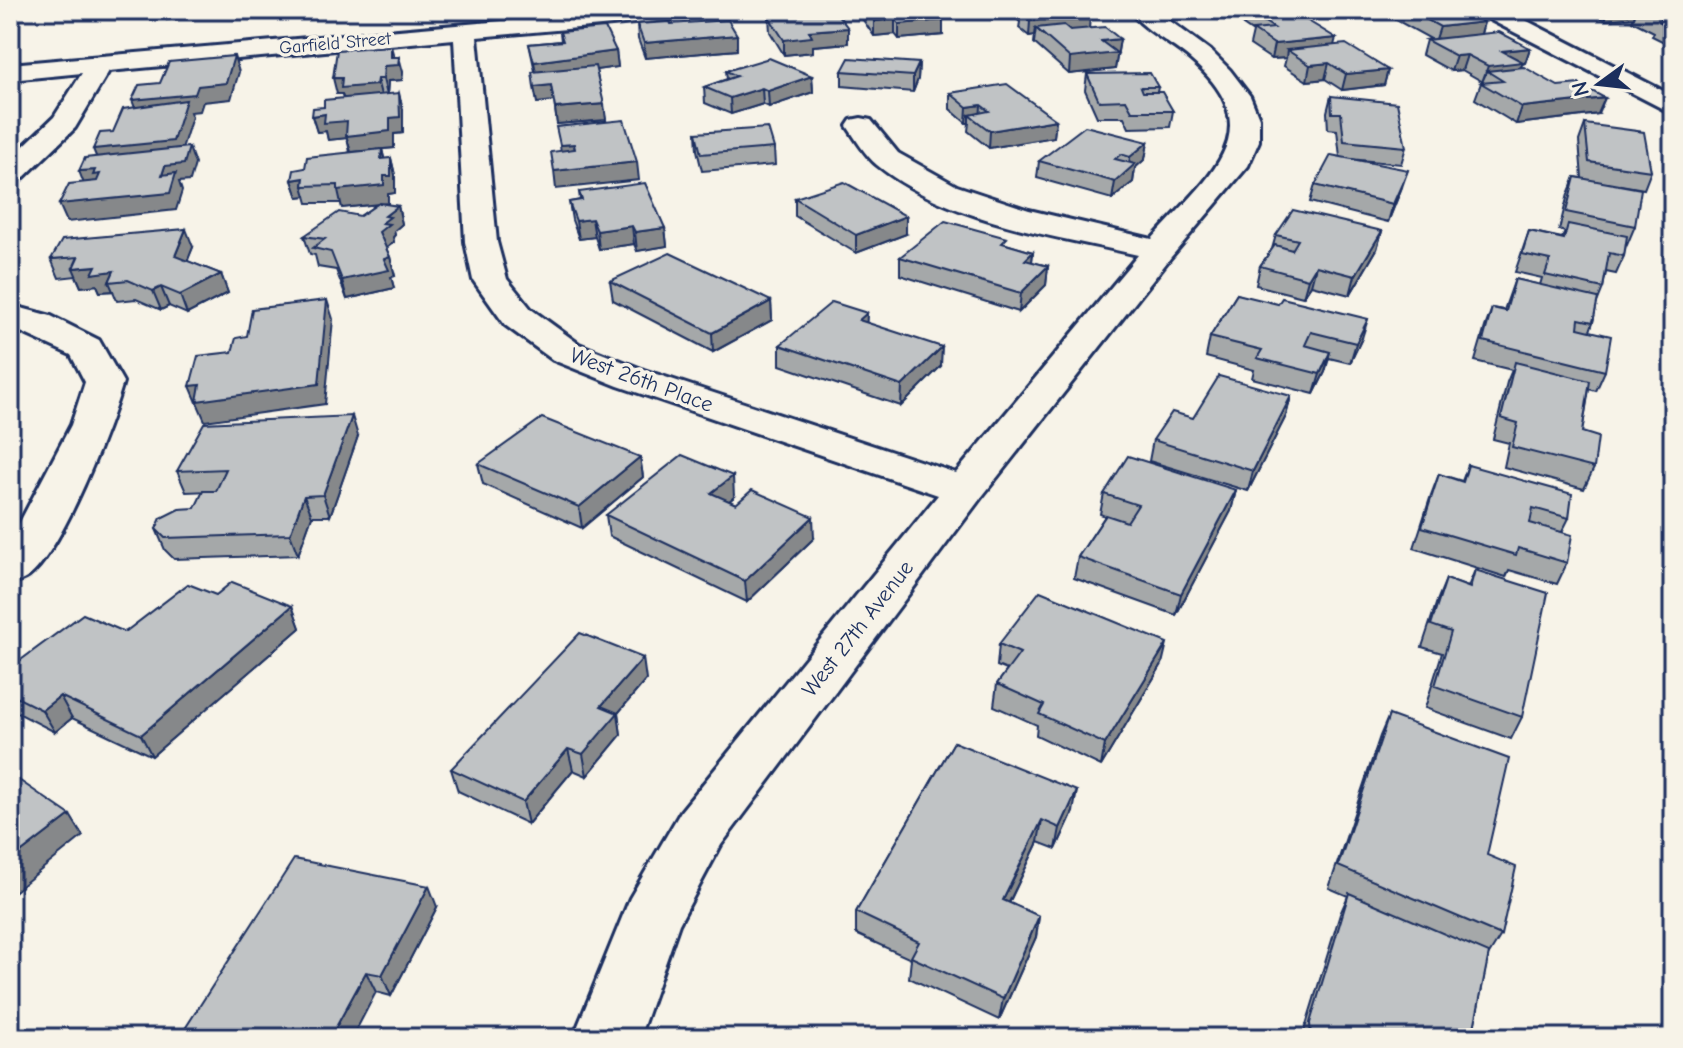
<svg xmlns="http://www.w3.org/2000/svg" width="1683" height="1048" viewBox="0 0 1683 1048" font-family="'Comic Neue',sans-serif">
<rect width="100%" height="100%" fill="#f7f3e8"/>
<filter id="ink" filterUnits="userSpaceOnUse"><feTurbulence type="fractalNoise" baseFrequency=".0125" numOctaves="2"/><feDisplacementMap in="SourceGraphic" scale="16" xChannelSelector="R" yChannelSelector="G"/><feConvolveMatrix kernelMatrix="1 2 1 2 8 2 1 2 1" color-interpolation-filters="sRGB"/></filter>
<g filter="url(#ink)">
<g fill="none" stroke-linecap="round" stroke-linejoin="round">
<defs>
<g id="street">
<path d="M 626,10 L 714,10 L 711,15 L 703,17 L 477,37 L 497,242 L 507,279 L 531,309 L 579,344 L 644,370 L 956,473 L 1138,255 C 1052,235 948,222 877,165 C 865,155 856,139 847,126 L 851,120 L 861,118 L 871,120 L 898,153 L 957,186 L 1029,210 L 1152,239 C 1205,179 1275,132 1191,60 C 1172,43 1143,30 1129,10 L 1155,10 L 1211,51 L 1230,70 L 1250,96 L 1259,118 L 1259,141 L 1248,166 L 1171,257 L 980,499 L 721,845 L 679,924 L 639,1038 L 573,1038 L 630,898 L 681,811 L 938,495 L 618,386 L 553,360 L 505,325 L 473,280 L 465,242 L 454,39 L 109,71 L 75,128 L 20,181 L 10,184 L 10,159 L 54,117 L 82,73 L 10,80 L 10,64 Z"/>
<path d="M 10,305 L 51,316 L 99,340 L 123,382 C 111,425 62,552 28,577 C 23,581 16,582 10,583 L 10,541 L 71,425 L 85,382 L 71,355 L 10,327 Z"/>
</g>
<polygon id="secondary" points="1478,10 1506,10 1673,96 1673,114 1481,15"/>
</defs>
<use href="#street" stroke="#1b2f5e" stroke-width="6"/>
<use href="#secondary" stroke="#1b2f5e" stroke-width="6"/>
<use href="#street" fill="#f7f3e8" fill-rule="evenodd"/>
<use href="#secondary" fill="#f7f3e8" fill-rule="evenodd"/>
</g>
<g fill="#a5a8a9" stroke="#1b2f5e" stroke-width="2">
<polygon points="143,10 212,10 167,20 162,17 151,19 145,15"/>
<polygon points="863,10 934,10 943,35 899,39 895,34 874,36 863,20"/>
<polygon points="1006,10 1084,10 1089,28 1120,39 1115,69 1069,74 1034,43 1035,35 1029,36 1019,28 1020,22"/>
<polygon points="1246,10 1334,45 1388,70 1384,85 1342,90 1325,79 1307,81 1284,66 1286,58 1271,59 1250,45 1253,32 1243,25"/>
<polygon points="1388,10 1461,10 1484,22 1481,34 1530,48 1525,63 1522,64 1521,67 1598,114 1516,124 1475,99 1481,83 1483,82 1462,70 1451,71 1422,55 1426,40 1431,39 1387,15"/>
<polygon points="1584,10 1673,10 1673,43 1668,44 1652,36 1654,32 1632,21 1634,17 1605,20"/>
<polygon points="769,17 848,28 848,43 813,46 813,52 784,55 770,32"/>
<polygon points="637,24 671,24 737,50 645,58 638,39"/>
<polygon points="560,32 616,51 618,67 596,70 606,120 557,124 554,101 537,103 535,71 529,44 561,41"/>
<polygon points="394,57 403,72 402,80 388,81 387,94 403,109 403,133 394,134 394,148 382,149 384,159 391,158 395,175 395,193 388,194 388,203 382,204 398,206 402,224 394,231 395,235 393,237 394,242 386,248 390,257 395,276 391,277 394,288 347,299 336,270 318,267 315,255 310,254 304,236 360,216 377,204 342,208 341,203 308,203 306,196 298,197 292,180 305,168 350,152 347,138 328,140 326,131 317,132 312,116 324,107 343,98 342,94 337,94"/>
<polygon points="919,63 918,79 913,92 842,86 842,71"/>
<polygon points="726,71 812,76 813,92 769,107 763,104 731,114 705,103 704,87 727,79"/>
<polygon points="1087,74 1158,87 1157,92 1173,111 1170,127 1129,128 1124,117 1097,117 1085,90"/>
<polygon points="950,93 1056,120 1054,137 989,148 968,131 969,123 966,123 950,109"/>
<polygon points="1331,96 1406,147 1401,164 1350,159 1402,187 1388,222 1310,202 1315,185 1340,157 1337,130 1328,129 1327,112"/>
<polygon points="1585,124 1651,171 1644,189 1621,185 1635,226 1627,245 1626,244 1624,256 1616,274 1606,272 1603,288 1597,303 1593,322 1590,331 1605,371 1596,391 1589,389 1582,432 1594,468 1584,489 1504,467 1509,443 1493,439 1507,382 1512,370 1475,361 1485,327 1492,308 1504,310 1515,279 1540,285 1542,278 1515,272 1529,231 1562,238 1565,232 1559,230 1568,194 1575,177 1582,178 1579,141"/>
<polygon points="696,133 774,148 775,165 702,171 697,150"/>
<polygon points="1148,142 1145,159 1135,168 1133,182 1112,199 1037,178 1039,161"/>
<polygon points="579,192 665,228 667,246 637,251 634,244 599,249 595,237 579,239 572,220 569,202 580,200"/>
<polygon points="795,198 906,234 856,253 795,216"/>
<polygon points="1382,231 1377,249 1350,295 1311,285 1303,297 1256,285 1260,266 1272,249 1276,235"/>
<polygon points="1006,244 1033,252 1032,262 1048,266 1046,285 1019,312 900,275 900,257"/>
<polygon points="193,247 187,261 221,274 228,293 187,314 169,306 161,310 136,299 117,301 113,291 100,292 97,285 81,287 76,276 59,278 51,259"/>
<polygon points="610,281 771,301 772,320 713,352 613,300"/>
<polygon points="1237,294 1362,338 1350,363 1329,358 1325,372 1314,394 1252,378 1254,370 1206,357 1210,337"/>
<polygon points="867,313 866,323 941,366 901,406 780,365 780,345"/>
<polygon points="1291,396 1286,416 1248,491 1149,461 1153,440"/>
<polygon points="358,436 330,516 312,516 298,555 174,559 165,550 156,529 195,508 210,491 186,492 177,471"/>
<polygon points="640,457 643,477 582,528 483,484 478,464"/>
<polygon points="1468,465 1569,518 1562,532 1567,563 1557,584 1509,570 1506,577 1414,548 1431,495 1439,474 1462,481"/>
<polygon points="1236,490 1231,511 1176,615 1074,578 1078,557 1105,516 1100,514 1104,494"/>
<polygon points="734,497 729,501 814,538 747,602 609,536 606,515"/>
<polygon points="1475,570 1522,717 1511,739 1425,708 1442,653 1422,647 1437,601 1446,579 1468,587"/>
<polygon points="216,595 292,606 300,628 152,756 72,718 55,732 10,709 10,668 125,632"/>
<polygon points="999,644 1162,664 1101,766 1036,735 1037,725 994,706 997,684 1007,670 997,666"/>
<polygon points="646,680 618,713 621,735 587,776 573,770 528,824 458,791 451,769"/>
<polygon points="1389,715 1487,855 1501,935 1488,956 1472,1038 1302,1038 1340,914 1348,896 1329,888 1380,736"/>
<polygon points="954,742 1073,812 1056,849 1038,842 1009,903 1039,916 1036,937 999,1020 909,978 911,959 856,934 856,912"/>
<polygon points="437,907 391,996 376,992 179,1038"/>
</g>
<g fill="#86888a" stroke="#1b2f5e" stroke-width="2">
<polygon points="148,10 159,10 162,17 151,19"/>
<polygon points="164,10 212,10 167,20"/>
<polygon points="1609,10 1636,10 1634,17 1605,20"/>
<polygon points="1090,15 1089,30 1043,35 1036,28 1035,35 1029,36 1030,21"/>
<polygon points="895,19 895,34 874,36 874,21"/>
<polygon points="943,20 943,35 899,39 899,24"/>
<polygon points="1484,22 1480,37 1435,42 1440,27"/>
<polygon points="848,28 848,43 813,46 813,52 784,55 784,40 809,31"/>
<polygon points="1673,30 1673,43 1668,44"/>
<polygon points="737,35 737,50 645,58 644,43"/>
<polygon points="1336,38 1332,53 1287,50 1286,58 1271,59 1274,44"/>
<polygon points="1120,39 1115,69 1069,74 1070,58 1101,41"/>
<polygon points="391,46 395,61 399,57 403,72 402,80 388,81 387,95 383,79 384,66 391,57"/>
<polygon points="1530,48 1525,63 1522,64 1517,78 1487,71 1482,82 1488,66 1502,51"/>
<polygon points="616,51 618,67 537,78 534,62"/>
<polygon points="1467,55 1462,70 1451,71 1456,56"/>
<polygon points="234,56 239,72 231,99 203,102 200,111 190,112 192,117 179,158 100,166 93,149 138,116 132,100 198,86"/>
<polygon points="919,63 918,79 913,92 913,76"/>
<polygon points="1329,63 1325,79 1307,81 1310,65"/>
<polygon points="1388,70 1384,85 1342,90 1346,74"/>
<polygon points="812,76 813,92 769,107 768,91"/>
<polygon points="333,78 377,79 381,95 345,104 342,94 337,94"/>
<polygon points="551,85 554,101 537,103 534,87"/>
<polygon points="762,88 763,104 731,114 730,98"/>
<polygon points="399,93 403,109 403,133 394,134 394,148 351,152 347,138 328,140 326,131 317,132 312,116 325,114 390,118"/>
<polygon points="1605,98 1598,114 1516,124 1522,107"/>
<polygon points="604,104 606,120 557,124 555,108"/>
<polygon points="981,105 980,121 969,115 969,123 966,123 967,107"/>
<polygon points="1056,120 1054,137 989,148 990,131"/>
<polygon points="1148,142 1145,159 1135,168 1133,182 1112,199 1115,182 1128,170 1130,157"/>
<polygon points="574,144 576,161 562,162 560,145"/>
<polygon points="189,147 195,164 190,181 179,182 182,191 176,210 67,222 59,204 162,175 165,166"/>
<polygon points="382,149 386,166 391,158 395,175 395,193 388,194 388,203 342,208 338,190 381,159"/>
<polygon points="637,162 639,180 556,189 554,171"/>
<polygon points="95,170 100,174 107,191 86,189 79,171"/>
<polygon points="1408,170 1402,187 1388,222 1393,204"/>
<polygon points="304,178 303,186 306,196 298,197 292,180"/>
<polygon points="398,206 402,224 394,231 395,235 393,237 394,242 384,250 379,232 385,216"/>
<polygon points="906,216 906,234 856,253 856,235"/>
<polygon points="592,219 595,237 579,239 576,221"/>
<polygon points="632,226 634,244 599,249 597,231"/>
<polygon points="665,228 667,246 637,251 635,232"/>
<polygon points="186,229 193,247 182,275 175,256"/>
<polygon points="1382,231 1377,249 1350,295 1355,276"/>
<polygon points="1033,252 1031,270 1025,260"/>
<polygon points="390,257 395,276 391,277 394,288 347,299 342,280 384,259"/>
<polygon points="96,266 114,271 109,282 113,291 100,292 97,285 81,287 73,268"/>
<polygon points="1048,266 1046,285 1019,312 1021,293"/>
<polygon points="1316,266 1311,285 1303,297 1308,279"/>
<polygon points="221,274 228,293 187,314 180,295"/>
<polygon points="161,287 169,306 161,310 153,291"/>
<polygon points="327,300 333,319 325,404 205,421 190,386"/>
<polygon points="771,301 772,320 713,352 712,333"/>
<polygon points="867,313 866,332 859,320"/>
<polygon points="1368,319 1362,338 1350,363 1356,343"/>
<polygon points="942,347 941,366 901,406 902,386"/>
<polygon points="1330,352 1325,372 1314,394 1320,374"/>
<polygon points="1291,396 1286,416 1248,491 1253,471"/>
<polygon points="352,416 358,436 330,516 323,495"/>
<polygon points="640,457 643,477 582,528 579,507"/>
<polygon points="733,476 734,497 713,514 711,493"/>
<polygon points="1236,490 1231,511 1176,615 1181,594"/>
<polygon points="304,496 312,516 298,555 290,534"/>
<polygon points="813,517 814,538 747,602 745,581"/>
<polygon points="292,606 300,628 152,756 141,735"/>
<polygon points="1167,643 1162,664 1101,766 1105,744"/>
<polygon points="643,658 646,680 618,713 621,735 587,776 583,754 601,706"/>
<polygon points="60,696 72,718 55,732 42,710"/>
<polygon points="568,749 573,770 528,824 523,802"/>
<polygon points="1077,791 1073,812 1056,849 1060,828"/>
<polygon points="70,815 83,836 10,895 10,861"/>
<polygon points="1042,820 1038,842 1000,921 1003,900"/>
<polygon points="429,886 437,907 391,996 382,975"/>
<polygon points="1039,916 1036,937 999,1020 1003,999"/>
<polygon points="366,972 376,992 352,1038 330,1038"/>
</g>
<g fill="#c0c3c5" stroke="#1b2f5e" stroke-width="2">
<polygon points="820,10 834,10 848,28 809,31 812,37 784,40 769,17"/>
<polygon points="866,10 934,10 943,20 899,24 895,19 874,21"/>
<polygon points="1024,10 1084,10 1090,15 1030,21 1021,13 1027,13"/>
<polygon points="1246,10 1290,10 1336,38 1274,44 1253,30 1274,28"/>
<polygon points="1409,10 1461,10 1484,22 1440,27"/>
<polygon points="1645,10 1673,10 1673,28 1658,21 1668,21"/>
<polygon points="728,20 737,35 644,43 637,24 670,22 671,24"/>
<polygon points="1064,25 1070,30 1105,27 1120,39 1101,41 1117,53 1070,58 1036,28"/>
<polygon points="605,28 616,51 534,62 529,44 563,41 560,32"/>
<polygon points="1499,32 1530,48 1502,51 1523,62 1488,66 1467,55 1456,56 1426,40"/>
<polygon points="1346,44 1388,70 1346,74 1329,63 1310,65 1287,50"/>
<polygon points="391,46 391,57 399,57 398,65 384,66 383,79 377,79 376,85 341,88 342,78 333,78 337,50"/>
<polygon points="234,56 226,83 198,86 195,94 132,100 139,85 160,83 169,62"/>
<polygon points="769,58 812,76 768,91 762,88 730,98 704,87 737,76 726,71"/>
<polygon points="849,58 919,63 913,76 842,71"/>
<polygon points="595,66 604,104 555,108 551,85 534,87 532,72"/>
<polygon points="1524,67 1558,86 1579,84 1605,98 1522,107 1481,83 1503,81 1487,71"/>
<polygon points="1150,73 1158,87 1141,87 1143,92 1162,92 1173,111 1132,111 1126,100 1099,101 1087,74"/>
<polygon points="1007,84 1056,120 990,131 969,115 989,111 981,105 967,107 950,93"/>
<polygon points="399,93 400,117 390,118 390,131 346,136 347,121 324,123 325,114 312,116 313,108 324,107 324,100"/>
<polygon points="1331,96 1397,103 1406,147 1344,141 1341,113 1332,113"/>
<polygon points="186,100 173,141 93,149 100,133 113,132 123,109"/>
<polygon points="624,120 637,162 554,171 551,152 575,149 574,144 560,145 556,127"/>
<polygon points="1585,124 1644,132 1651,171 1589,162"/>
<polygon points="1085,126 1148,142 1130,157 1121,154 1115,159 1135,164 1115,182 1039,161"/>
<polygon points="768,128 774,148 701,154 696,133"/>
<polygon points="189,147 184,164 165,166 162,175 176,173 170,193 59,204 69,184 97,181 100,174 93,175 95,170 79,171 85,158"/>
<polygon points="382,149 381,159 391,158 391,176 384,176 384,185 338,190 338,185 303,186 304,178 292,180 294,170 305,168 307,157"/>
<polygon points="1331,155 1408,170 1393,204 1315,185"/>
<polygon points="1575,177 1641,189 1635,226 1566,212"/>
<polygon points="844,182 906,216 856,235 795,198"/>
<polygon points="645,183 665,228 635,232 632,226 597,231 592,219 576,221 569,202 582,200 579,192"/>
<polygon points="379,203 398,206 385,216 390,217 382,223 389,224 379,232 390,257 384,259 389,270 342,280 331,252 313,248 325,239 304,236 339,212 360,216"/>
<polygon points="1293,210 1382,231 1355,276 1316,266 1308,279 1260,266 1275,245 1292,250 1298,240 1276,235"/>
<polygon points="945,221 1007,238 1002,243 1033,252 1025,260 1048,266 1021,293 900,257"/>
<polygon points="1568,224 1627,236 1624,256 1609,253 1603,288 1545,275 1550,260 1522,254 1529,231 1564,239"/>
<polygon points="186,229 175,256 221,274 180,295 161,287 153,291 128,280 109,282 114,271 92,274 96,266 73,268 78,257 51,259 62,240"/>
<polygon points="670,253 771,301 712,333 610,281"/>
<polygon points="1515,279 1598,298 1593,322 1579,319 1578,328 1611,336 1605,371 1483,341 1492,308 1506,311"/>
<polygon points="1237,294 1278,304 1282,298 1368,319 1356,343 1311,332 1305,345 1330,352 1320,374 1257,358 1262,350 1210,337"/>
<polygon points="327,300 319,384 197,401 200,385 190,386 198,356 232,352 236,338 247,336 252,309"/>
<polygon points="832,302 867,313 859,320 942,347 902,386 780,345"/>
<polygon points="1515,362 1590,381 1582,432 1598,437 1594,468 1512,447 1518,423 1501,418"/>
<polygon points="1219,376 1291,396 1253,471 1153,440 1172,412 1193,418"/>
<polygon points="352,416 323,495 304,496 290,534 165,538 156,529 161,518 179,509 195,508 203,491 216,491 226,469 177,471 204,423"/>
<polygon points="542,418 640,457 579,507 478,464"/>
<polygon points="682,455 733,476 711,493 736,504 752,490 813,517 745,581 606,515"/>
<polygon points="1128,456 1236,490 1181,594 1078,557 1106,515 1127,522 1138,505 1104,494"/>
<polygon points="1468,465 1572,494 1569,518 1533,508 1530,523 1572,535 1567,563 1518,548 1516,555 1422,527 1439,474 1463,482"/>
<polygon points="1475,570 1548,593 1522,717 1435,686 1451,632 1431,625 1446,579 1470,588"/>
<polygon points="232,582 292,606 141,735 60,696 42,710 10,694 10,668 83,614 125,632 188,584 216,595"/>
<polygon points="1040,591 1167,643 1105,744 1039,714 1044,705 997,684 1020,653 999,644"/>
<polygon points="580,633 643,658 601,706 618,713 583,754 568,749 523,802 451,769"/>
<polygon points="1389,715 1509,759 1487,855 1516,867 1501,935 1338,866"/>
<polygon points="954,742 1077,791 1060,828 1042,820 1003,900 1039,916 1003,999 911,957 919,942 856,912"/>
<polygon points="10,774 70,815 10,861"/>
<polygon points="294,859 429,886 382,975 366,972 330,1038 179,1038"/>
<polygon points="1349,893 1489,953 1472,1038 1311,1038 1310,1023"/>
</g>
</g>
<g text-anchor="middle" stroke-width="7" stroke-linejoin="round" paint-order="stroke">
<g font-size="18" fill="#1b2f5e" stroke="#f7f3e8">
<text transform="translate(335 43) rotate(-5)" y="6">Garfield Street</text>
</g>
<g font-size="22" fill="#1b2f5e" stroke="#f7f3e8">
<text transform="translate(642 379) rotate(20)" y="8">West 26th Place</text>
<text transform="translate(857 628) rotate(-52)" y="8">West 27th Avenue</text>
</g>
</g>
<rect width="1683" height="1048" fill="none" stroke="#f7f3e8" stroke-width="40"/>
<rect x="20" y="20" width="1643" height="1008" fill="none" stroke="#1b2f5e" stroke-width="3" filter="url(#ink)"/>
<g transform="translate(1599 84) rotate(255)" stroke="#f7f3e8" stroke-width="6" paint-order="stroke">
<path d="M0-6L14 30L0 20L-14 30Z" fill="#1b2f5e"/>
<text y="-12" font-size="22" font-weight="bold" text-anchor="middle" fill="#1b2f5e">N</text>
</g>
</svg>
